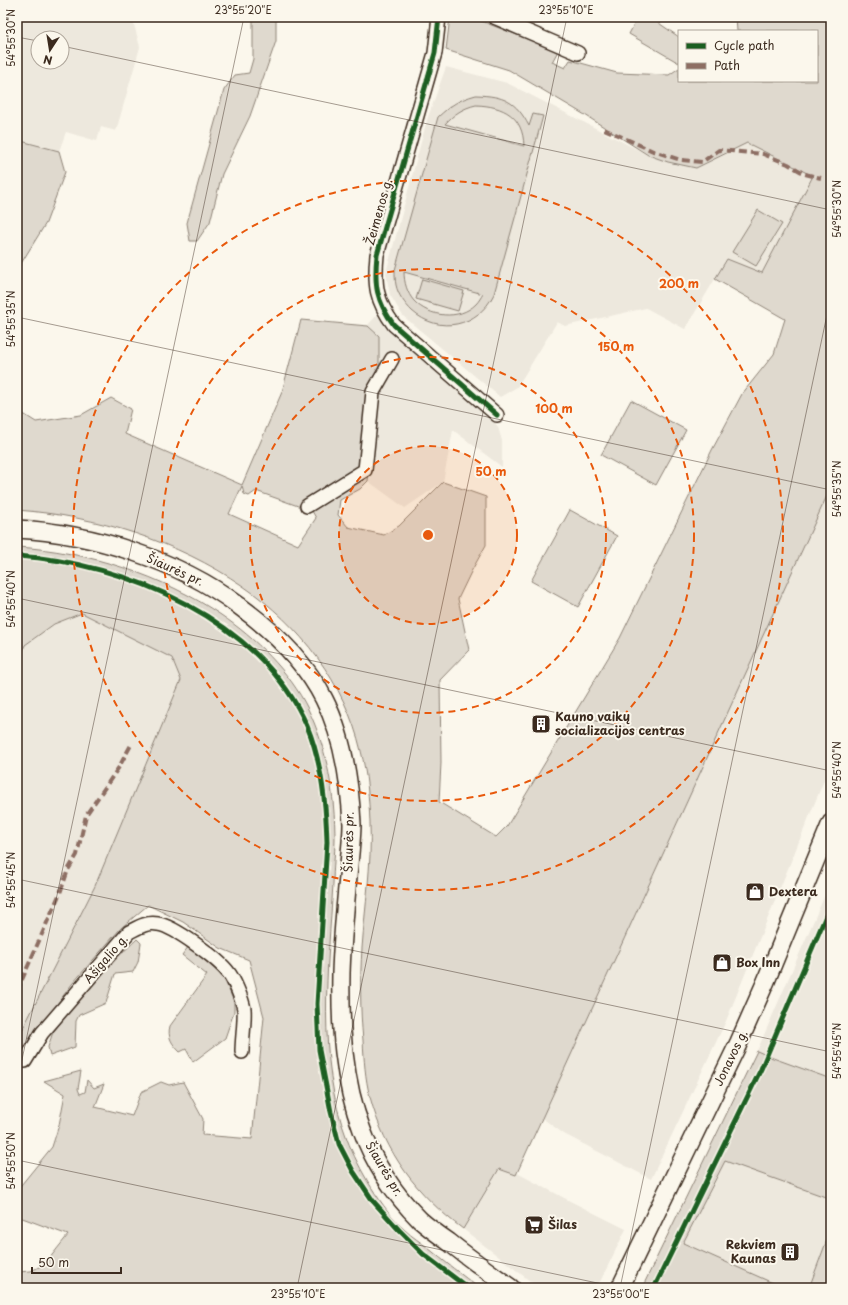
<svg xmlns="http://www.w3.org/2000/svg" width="848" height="1305" viewBox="0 0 848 1305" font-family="'Playpen Sans',sans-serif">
<rect width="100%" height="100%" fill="#fbf7ec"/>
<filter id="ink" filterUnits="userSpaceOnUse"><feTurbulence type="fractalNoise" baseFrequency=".025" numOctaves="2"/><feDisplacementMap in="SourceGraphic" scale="8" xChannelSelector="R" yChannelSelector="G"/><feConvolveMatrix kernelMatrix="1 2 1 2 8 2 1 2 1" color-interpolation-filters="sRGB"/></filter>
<g filter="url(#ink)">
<g fill="#ede8dd" fill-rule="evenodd">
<path d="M 17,17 L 132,17 L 140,47 L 116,131 L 101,127 L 97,141 L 66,132 L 59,151 L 17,140 ZM 38,38 L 62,38 L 62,62 L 38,62 Z"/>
<polygon points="446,67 507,83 648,155 668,162 696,168 747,143 813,176 762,273 727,259 685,329 646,308 565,326 557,322 517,387 500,397 403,316 390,295 386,273 427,120"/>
<polygon points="377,315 392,333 488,413 498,427 502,441 502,467 453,430 443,482 405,508 368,481 379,364 379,336 367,326"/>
<polygon points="831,487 831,763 726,1021 651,1179 564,1134 542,1118"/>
<polygon points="82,613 172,658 181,680 95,886 17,1040 17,665 25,645 54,624"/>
<polygon points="831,881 831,1079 773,1058 757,1051"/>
<polygon points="725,1160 831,1199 831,1229 809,1288 784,1288 683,1243"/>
<polygon points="499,1169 516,1175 517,1173 570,1201 626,1229 597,1288 539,1288 463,1229"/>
</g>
<g fill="#dfd9ce" stroke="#8d8276" fill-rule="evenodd">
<polygon points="253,17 276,17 276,41 250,116 222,174 210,222 197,241 190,241 187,223 224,90 235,75 249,73 253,59"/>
<path d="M 450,17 L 471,17 L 558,51 L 552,62 L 565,68 L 570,60 L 617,73 L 669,75 L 679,68 L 679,81 L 817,81 L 817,31 L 737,31 L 736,17 L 831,17 L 831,487 L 516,1175 L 499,1169 L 463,1229 C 417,1195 385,1153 370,1097 C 365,1078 364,1059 363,1040 C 360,1009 360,979 362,948 C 365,907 372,865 370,823 C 369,799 367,774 361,751 C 345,683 300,625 243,586 C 177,541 97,516 17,510 L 17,410 L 36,422 L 81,415 L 111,398 L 131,409 L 125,434 L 242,485 L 282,392 L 301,320 L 368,326 L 379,336 L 379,364 L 368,481 L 360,489 L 340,500 L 338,515 L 348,527 L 384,535 L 399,526 L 443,482 L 486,497 L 486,545 L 472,570 L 458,599 L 469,650 L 440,680 L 441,763 L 439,802 L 496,837 L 507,826 L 620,638 L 712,450 L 742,394 L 774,354 L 785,319 L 715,279 L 727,259 L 762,273 L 813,176 L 747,143 L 696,168 L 668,162 L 648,155 L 585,115 L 509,70 L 446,50 ZM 242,486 L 244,494 L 249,496 L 256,491 L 312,511 L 316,518 L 298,545 L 229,514 Z"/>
<polygon points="638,17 650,17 679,37 679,63 629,34"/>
<path d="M 476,95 C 504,96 516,101 529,126 L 533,114 L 543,116 L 494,294 C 478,327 439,335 412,311 C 405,304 398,295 396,285 C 395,280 395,275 395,270 L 438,117 C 451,105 458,100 476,95 ZM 476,105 C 504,106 523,116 524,146 L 445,124 C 454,114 463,108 476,105 ZM 404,272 L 483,294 C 481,297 479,301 476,304 C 459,321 429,317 414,301 C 407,293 404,282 404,272 Z"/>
<polygon points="17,140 59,151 65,172 46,223 17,270"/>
<polygon points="758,210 782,224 756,266 732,252"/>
<polygon points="422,279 464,291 458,311 416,299"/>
<polygon points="631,400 686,430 656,485 601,455"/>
<polygon points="570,510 617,536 578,607 531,581"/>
<path d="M 17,547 C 87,551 164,576 221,615 C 255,638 290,672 308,709 C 327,748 335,796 335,839 C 335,854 333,869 333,884 C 328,968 316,1058 347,1139 C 358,1168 382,1209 405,1230 C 412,1237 421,1242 428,1248 C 445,1262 462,1275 479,1288 L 17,1288 L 17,1272 L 31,1271 L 45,1264 L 68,1235 L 17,1216 L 17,1190 L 52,1147 L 59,1125 L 65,1094 L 44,1081 L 81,1071 L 78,1089 L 80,1094 L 85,1092 L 87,1080 L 94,1088 L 104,1084 L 95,1107 L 132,1116 L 141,1092 L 161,1082 L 169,1085 L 183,1082 L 203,1119 L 202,1135 L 252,1139 L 264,1017 L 249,960 L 220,948 L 183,922 L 148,905 L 121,928 L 72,984 L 23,1050 L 17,1052 L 17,1040 L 95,886 L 181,680 L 172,658 L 82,613 L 54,624 L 25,645 L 17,665 Z"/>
<polygon points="137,939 141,943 138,962 133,972 115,974 106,1003 79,1015 76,1021 75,1047 50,1056 48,1047 53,1032 100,974"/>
<path d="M 189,946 L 224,978 L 234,1002 L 234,1012 L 225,1038 L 193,1062 L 186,1049 L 180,1052 C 172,1044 167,1037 170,1026 L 207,975 L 182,955 Z"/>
<polygon points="757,1051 773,1058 831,1079 831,1199 725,1161 683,1243 784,1288 642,1288"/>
<polygon points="831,1229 831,1288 809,1288"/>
</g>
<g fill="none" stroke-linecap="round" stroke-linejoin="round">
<defs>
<g id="minor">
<path d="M 439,17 L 435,53 L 377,255 C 374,285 376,301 394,325 L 497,415"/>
<polyline points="494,17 578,53"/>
<polyline points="307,506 365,470 373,392 392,359"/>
<path d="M 17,1061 L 25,1061 L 42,1033 L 129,932 C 139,927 146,922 158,924 C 174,926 218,959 228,972 C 234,979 242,999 244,1009 C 245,1021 242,1039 242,1052"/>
</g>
<g id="major">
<path d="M 17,529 C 92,533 178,560 238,605 C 272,630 305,661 324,699 C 343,736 350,783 352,824 C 352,837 350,851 349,865 C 346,901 342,937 341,973 C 340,1025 343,1081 362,1130 C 374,1163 395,1195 420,1220 C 429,1228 439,1235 449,1242 C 469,1258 490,1273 511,1288"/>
<polyline points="620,1288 739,1042 766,981 831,823"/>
</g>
</defs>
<use href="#minor" stroke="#3b2a1e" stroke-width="16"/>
<use href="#major" stroke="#3b2a1e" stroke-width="20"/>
<use href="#minor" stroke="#fbf7ec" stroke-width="13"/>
<use href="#major" stroke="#fbf7ec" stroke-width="17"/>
<g stroke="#8d6e63" stroke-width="4" stroke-dasharray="8 4" stroke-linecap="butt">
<polyline points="604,129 653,151 681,160 702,162 719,150 763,154 788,164 805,174 821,178"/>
<polyline points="17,991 60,893 68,870 77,855 86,815 119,767 131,745"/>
</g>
<defs>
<g id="cycleway">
<path d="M 439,17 L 435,53 L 377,255 C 374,285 376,301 394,325 L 497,415"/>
<path d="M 17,556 C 125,562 262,621 307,726 C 322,762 326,803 327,842 L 317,1004 L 319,1050 L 331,1112 L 339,1144 L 353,1171 L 373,1201 L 399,1230 L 423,1254 L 468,1288"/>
<polyline points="654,1288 761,1069 831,904"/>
</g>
</defs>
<use href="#cycleway" stroke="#fbf7ec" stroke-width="8"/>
<use href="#cycleway" stroke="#1b5e20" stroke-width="5"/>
</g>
</g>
<path fill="none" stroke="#3b2a1e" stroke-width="1" stroke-opacity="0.45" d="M 17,37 L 38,41M 62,46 L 831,210M 17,317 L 831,490M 17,598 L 831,771M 17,879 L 831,1052M 17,1083 L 244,17M 17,1160 L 621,1288M 297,1288 L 567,17M 620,1288 L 831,296"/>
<circle cx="428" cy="535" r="89" fill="#e8590c" fill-opacity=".12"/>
<g fill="none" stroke="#e8590c" stroke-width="2" stroke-dasharray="7 5">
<circle cx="428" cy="535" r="89"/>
<circle cx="428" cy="535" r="178"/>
<circle cx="428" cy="535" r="266"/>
<circle cx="428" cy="535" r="355"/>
</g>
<defs>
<symbol id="building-square" viewBox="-11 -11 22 22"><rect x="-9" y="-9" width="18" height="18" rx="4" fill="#3b2a1e" stroke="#fbf7ec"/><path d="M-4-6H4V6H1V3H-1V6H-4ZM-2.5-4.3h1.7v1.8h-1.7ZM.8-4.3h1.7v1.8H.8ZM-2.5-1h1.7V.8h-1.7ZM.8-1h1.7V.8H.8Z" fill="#fff"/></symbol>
<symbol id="shop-square" viewBox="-11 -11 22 22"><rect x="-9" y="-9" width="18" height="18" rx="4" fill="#3b2a1e" stroke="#fbf7ec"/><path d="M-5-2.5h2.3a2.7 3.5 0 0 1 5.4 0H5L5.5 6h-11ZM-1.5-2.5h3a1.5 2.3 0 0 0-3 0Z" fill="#fff"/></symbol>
<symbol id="supermarket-square" viewBox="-11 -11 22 22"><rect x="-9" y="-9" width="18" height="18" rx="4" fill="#3b2a1e" stroke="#fbf7ec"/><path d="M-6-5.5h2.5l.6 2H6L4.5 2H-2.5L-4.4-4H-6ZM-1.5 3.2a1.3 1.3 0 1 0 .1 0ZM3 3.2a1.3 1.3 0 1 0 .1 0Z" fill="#fff"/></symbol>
</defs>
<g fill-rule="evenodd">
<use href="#building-square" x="530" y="713" width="22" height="22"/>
<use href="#shop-square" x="744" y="881" width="22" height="22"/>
<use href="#shop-square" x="711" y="952" width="22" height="22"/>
<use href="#supermarket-square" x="523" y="1214" width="22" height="22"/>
<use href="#building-square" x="779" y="1241" width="22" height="22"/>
</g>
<g text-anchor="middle" stroke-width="4" stroke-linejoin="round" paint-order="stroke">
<g font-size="12" fill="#3b2a1e" stroke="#fbf7ec">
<text transform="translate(379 212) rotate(-74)" y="4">Žeimenos g.</text>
<text transform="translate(175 570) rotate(24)" y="4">Šiaurės pr.</text>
<text transform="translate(349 842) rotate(-89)" y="4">Šiaurės pr.</text>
<text transform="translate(106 959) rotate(-49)" y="4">Ašigalio g.</text>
<text transform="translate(731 1058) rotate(-64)" y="4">Jonavos g.</text>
<text transform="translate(384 1169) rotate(59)" y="4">Šiaurės pr.</text>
</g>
<g font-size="12" font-weight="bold" fill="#3b2a1e" stroke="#fbf7ec" text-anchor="start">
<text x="555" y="721">Kauno vaikų<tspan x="555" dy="14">socializacijos centras</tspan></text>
<text x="769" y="896">Dextera</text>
<text x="736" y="967">Box Inn</text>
<text x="548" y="1229">Šilas</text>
<text x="776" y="1249" text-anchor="end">Rekviem<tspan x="776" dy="14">Kaunas</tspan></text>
</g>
</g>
<circle cx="428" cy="535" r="6" fill="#e8590c" stroke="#fbf7ec" stroke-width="2"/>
<g font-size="12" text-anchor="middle" font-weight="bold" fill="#e8590c" stroke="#fbf7ec" stroke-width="4" stroke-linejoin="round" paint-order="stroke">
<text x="679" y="288">200 m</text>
<text x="616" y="351">150 m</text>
<text x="554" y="413">100 m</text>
<text x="491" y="476">50 m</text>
</g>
<rect width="848" height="1305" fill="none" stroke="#fbf7ec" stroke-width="44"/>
<rect x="678" y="30" width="140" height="52" fill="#fbf7ec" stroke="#aea59a"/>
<rect x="686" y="43" width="20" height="6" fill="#1b5e20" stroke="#aea59a"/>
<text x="714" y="50" font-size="12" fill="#3b2a1e">Cycle path</text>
<rect x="686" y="63" width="20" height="6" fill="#8d6e63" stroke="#aea59a"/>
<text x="714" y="70" font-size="12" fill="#3b2a1e">Path</text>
<g transform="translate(50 50) rotate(192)"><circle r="19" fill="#fbf7ec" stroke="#aea59a"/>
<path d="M0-3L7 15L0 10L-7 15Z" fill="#3b2a1e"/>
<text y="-6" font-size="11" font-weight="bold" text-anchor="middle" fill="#3b2a1e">N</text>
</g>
<path d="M32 1267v6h89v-6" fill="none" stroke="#3b2a1e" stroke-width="2"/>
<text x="38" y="1267" font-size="12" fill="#3b2a1e" stroke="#fbf7ec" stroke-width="3" paint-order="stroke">50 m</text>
<rect x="22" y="22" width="804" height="1261" fill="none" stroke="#3b2a1e" stroke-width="1.5"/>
<g font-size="10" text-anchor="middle" fill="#3b2a1e">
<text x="243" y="14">23°55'20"E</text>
<text x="566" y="14">23°55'10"E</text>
<text transform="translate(11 38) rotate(-90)" y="4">54°55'30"N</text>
<text transform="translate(837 209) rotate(-90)" y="4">54°55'30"N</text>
<text transform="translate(11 319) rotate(-90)" y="4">54°55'35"N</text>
<text transform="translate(837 489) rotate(-90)" y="4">54°55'35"N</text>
<text transform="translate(11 599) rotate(-90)" y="4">54°55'40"N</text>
<text transform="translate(837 770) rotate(-90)" y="4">54°55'40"N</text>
<text transform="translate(11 880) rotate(-90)" y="4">54°55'45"N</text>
<text transform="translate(837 1051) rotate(-90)" y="4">54°55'45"N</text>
<text transform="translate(11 1161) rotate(-90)" y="4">54°55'50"N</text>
<text x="298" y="1298">23°55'10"E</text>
<text x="621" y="1298">23°55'00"E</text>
</g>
</svg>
